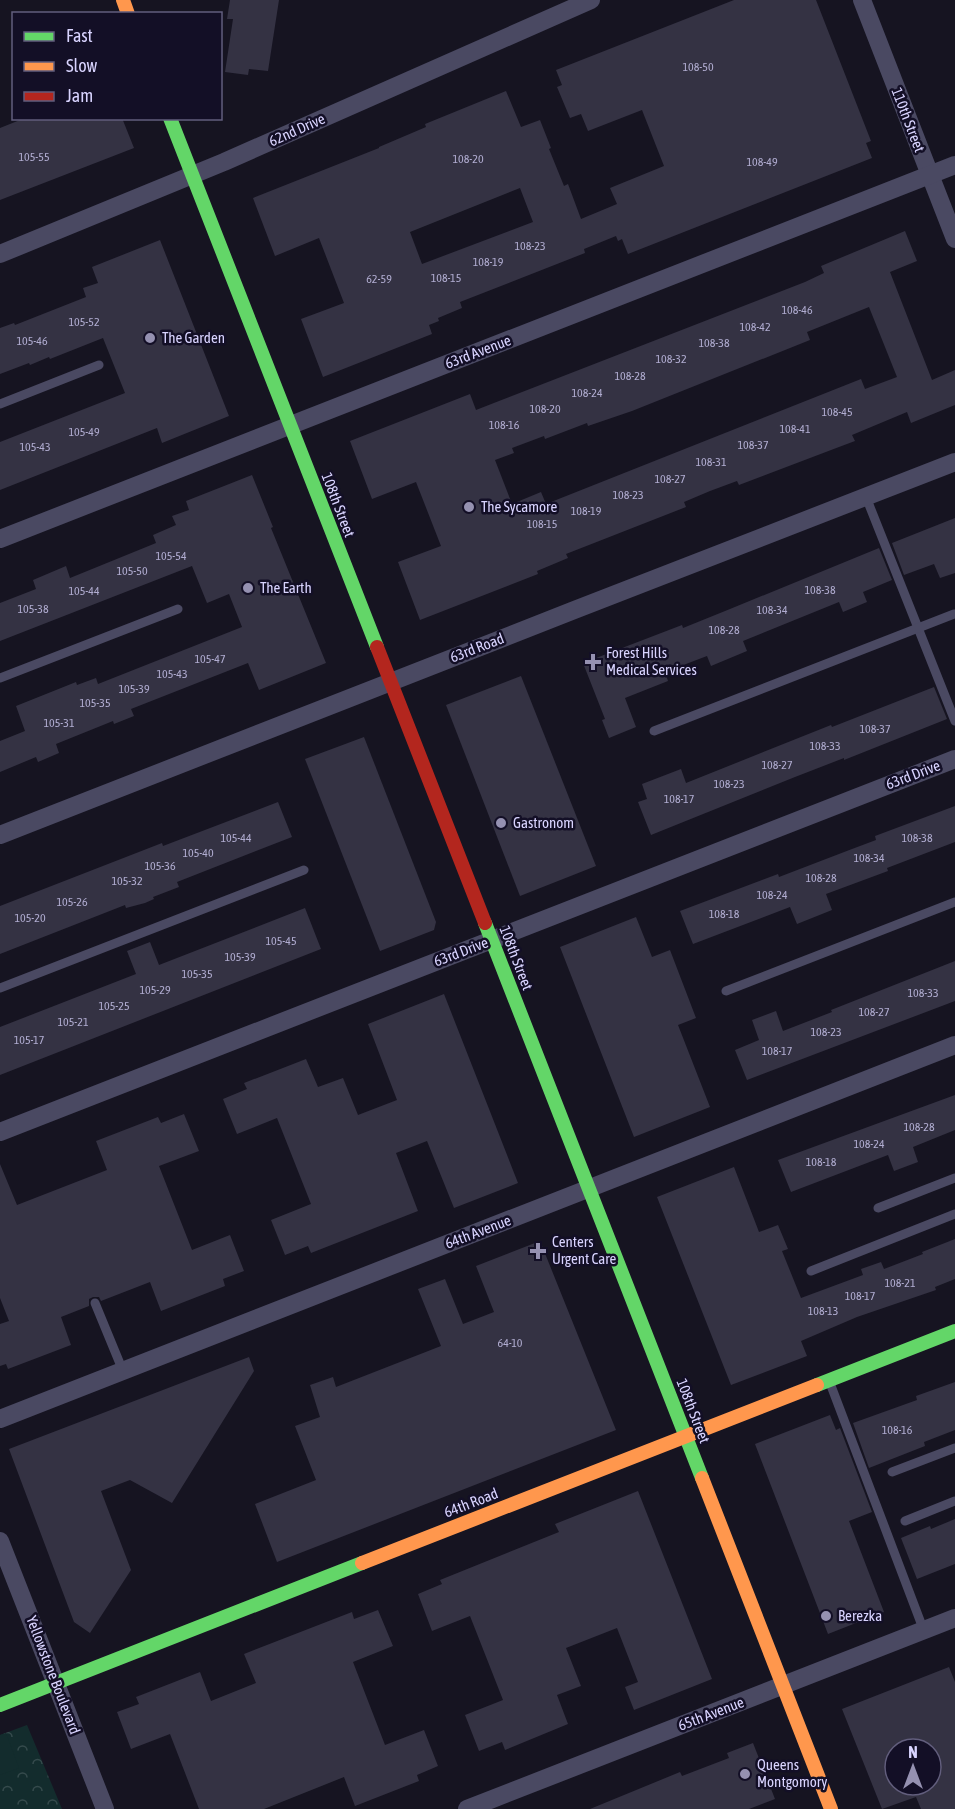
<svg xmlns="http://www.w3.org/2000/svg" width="955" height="1809" viewBox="0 0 955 1809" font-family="'Asap Condensed',sans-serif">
<defs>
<pattern id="park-crowns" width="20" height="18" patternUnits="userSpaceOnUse" patternTransform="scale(1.5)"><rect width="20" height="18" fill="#132c2d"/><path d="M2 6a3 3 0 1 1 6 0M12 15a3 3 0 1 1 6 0" fill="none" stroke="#354a4c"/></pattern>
</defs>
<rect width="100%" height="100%" fill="#161421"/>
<polygon fill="url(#park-crowns)" points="27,1725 62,1809 0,1809 0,1735"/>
<polygon fill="#132c2d" points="6,1733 19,1768 0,1775 0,1735"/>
<g fill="#343243" fill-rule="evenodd">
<polygon points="230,0 279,0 268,71 249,69 248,75 225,72 233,19 227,19"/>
<path d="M 734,0 L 816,0 L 871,141 L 866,143 L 872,158 L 628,254 L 622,239 L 618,241 L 616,236 L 584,249 L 585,253 L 460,302 L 462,308 L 438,318 L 439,321 L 429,325 L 432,334 L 323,377 L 301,319 L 344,303 L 319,238 L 275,256 L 253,198 L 379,148 L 379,147 L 426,127 L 425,124 L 506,91 L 521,127 L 540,120 L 551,148 L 549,149 L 564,186 L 568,184 L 581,219 L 617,204 L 610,188 L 664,166 L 642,110 L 588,131 L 581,114 L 570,118 L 557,87 L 562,85 L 556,70 ZM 520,188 L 533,222 L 422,264 L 410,232 Z"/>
<polygon points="25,118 122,118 134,148 0,200 0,128"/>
<path d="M 905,231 L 917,261 L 890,272 L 932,380 L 955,370 L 955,405 L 911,423 L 907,412 L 852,435 L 855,441 L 839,447 L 739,485 L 737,481 L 710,491 L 684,502 L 686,507 L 566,554 L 568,558 L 537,571 L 538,574 L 420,620 L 398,562 L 441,546 L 416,482 L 372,499 L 350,441 L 470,394 L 476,410 L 499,401 L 805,282 L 824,273 L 821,266 ZM 869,307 L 897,377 L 865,389 L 861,379 L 546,504 L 541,492 L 512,504 L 495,460 L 514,453 L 512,448 L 544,436 L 545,439 L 587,423 L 588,426 L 632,411 L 810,340 L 807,332 Z"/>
<polygon points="160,240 229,416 162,443 157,428 0,490 0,442 125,393 103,338 50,359 49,357 30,365 29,363 0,374 0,328 14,323 15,325 86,297 83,288 98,283 92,267"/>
<polygon points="252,475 273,527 271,528 326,663 259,690 248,663 131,709 134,716 114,724 113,721 56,744 59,753 38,762 36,757 0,772 0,741 25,731 16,706 76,682 77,685 96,678 98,684 242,627 229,594 207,603 192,566 0,641 0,603 36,589 33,580 66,566 70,578 156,543 153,535 176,525 172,516 189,510 186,501"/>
<polygon points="955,518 955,573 940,578 934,564 904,575 892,543"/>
<polygon points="879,548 892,580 863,592 867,602 843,612 839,602 743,641 747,651 711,666 707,656 665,672 668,681 625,698 636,727 609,738 602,720 605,719 583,663 682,625 683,628 730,609"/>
<polygon points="521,676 596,866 520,896 446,705"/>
<polygon points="934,687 947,719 844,760 844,758 795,777 651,835 638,802 647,799 642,784 681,769 686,783 831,725 832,727"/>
<polygon points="364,737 436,922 434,930 380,951 305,759"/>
<polygon points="278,802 292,837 177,882 179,887 153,897 154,899 145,903 126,908 125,905 0,954 0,906 162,843 163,846"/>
<polygon points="955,806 955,842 887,868 888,871 826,894 832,910 797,924 790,907 693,944 680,911 778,874 779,877 852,849 876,840 875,836"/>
<polygon points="305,908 321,949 0,1075 0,1027 136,974 127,951 150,942 159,965"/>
<polygon points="636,917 652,957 670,950 696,1018 678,1025 710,1107 634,1137 560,947"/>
<polygon points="955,961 955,1001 747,1080 735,1050 759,1040 752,1020 776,1011 783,1031 832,1012 831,1010"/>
<polygon points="444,994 518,1183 454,1208 427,1141 396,1153 418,1211 311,1253 308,1246 285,1255 271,1220 311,1204 277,1118 237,1134 223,1099 247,1089 244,1083 306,1059 318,1087 343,1078 358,1115 397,1100 368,1024"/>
<polygon points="955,1095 955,1130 913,1147 918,1162 894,1171 888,1155 791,1192 778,1160"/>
<polygon points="184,1114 199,1151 159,1166 192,1250 230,1235 244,1271 223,1279 225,1286 161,1311 150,1282 101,1301 99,1297 93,1297 89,1299 89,1306 61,1317 71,1345 8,1369 6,1364 0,1366 0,1324 9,1321 0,1298 0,1164 17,1205 107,1170 96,1141 158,1117 161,1123"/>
<polygon points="734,1167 759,1232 778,1225 788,1249 782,1251 801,1298 863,1275 861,1269 881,1262 884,1269 923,1254 922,1252 955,1239 955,1279 935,1287 936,1290 857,1317 801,1341 807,1356 731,1385 657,1197"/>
<polygon points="540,1241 616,1430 277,1562 255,1504 316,1480 295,1426 320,1417 310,1385 333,1377 336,1387 441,1346 418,1289 445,1279 463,1324 494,1312 476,1266"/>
<polygon points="249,1357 254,1371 172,1503 130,1480 101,1491 131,1570 90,1633 74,1622 9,1449"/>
<polygon points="955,1382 955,1430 924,1442 925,1446 869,1468 853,1423 917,1400 916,1396"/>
<polygon points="830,1415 836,1430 840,1428 872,1512 849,1521 884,1612 828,1634 755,1444"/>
<polygon points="638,1491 712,1679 634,1710 625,1687 638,1682 617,1628 566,1648 581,1686 557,1695 568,1724 505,1750 502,1742 479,1751 465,1715 503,1700 470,1616 432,1631 418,1594 442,1584 440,1580 559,1532 555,1524"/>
<polygon points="955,1519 955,1564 917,1579 901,1538 930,1526 931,1529"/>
<polygon points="378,1610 393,1646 353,1662 385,1745 424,1730 438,1766 417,1775 419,1781 355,1806 344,1777 264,1809 199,1809 170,1734 131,1749 117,1712 139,1704 136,1697 200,1672 211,1701 256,1683 244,1654 352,1612 354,1619"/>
<path d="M 949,1667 L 955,1682 L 955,1809 L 921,1809 L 916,1797 L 882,1809 L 842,1709 ZM 895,1749 L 931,1749 L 931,1785 L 895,1785 Z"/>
<polygon points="753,1743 775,1799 749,1809 590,1809 680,1772 682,1776 729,1758 727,1753"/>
</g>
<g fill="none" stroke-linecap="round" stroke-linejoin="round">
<g stroke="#4a4962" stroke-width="9">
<polyline points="0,404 99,365"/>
<polyline points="866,497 955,721"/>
<polyline points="0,678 178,609"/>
<polyline points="654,731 954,614"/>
<polyline points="0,988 304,870"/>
<polyline points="726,991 955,902"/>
<polyline points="878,1208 955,1178"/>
<polyline points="811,1271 955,1214"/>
<polyline points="95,1303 123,1371"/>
<polyline points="830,1383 924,1631"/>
<polyline points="892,1472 955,1448"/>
<polyline points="905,1521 955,1501"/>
</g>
<g stroke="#4a4962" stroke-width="18">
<polyline points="862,0 955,239"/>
<polyline points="0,254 224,162 591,0"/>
<polyline points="0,539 955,165"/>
<path d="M 0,835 C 317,708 637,587 955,462"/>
<polyline points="0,1132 955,759"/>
<polyline points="0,1419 955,1045"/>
<polyline points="0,1541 105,1809"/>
<polyline points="467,1809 955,1618"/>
</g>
<g stroke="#63d668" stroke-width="14">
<polyline points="170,118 377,647"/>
<polyline points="485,923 702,1478"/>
<polyline points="817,1385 955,1331"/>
<polyline points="0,1705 362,1563"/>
</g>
<g stroke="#ff974d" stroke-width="14">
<polyline points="123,0 128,14"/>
<polyline points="702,1478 831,1809"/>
<polyline points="362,1563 817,1385"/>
</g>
<polyline stroke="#b3261e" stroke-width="14" points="377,647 485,923"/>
</g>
<g fill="#9591b1" stroke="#130f26" stroke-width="2">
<circle cx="150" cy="338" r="6"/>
<circle cx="469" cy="507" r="6"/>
<circle cx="248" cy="588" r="6"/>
<path d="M590 653h6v6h6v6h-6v6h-6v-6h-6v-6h6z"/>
<circle cx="501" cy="823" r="6"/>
<path d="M535 1242h6v6h6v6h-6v6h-6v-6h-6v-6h6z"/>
<circle cx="826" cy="1616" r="6"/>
<circle cx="745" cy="1774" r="6"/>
</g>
<g text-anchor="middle" stroke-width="5" stroke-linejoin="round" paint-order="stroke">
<g font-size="12" fill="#b0acd0">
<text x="698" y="71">108-50</text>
<text x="34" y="161">105-55</text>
<text x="468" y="163">108-20</text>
<text x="762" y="166">108-49</text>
<text x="530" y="250">108-23</text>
<text x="488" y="266">108-19</text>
<text x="446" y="282">108-15</text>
<text x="379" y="283">62-59</text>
<text x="797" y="314">108-46</text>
<text x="84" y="326">105-52</text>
<text x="755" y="331">108-42</text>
<text x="32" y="345">105-46</text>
<text x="714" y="347">108-38</text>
<text x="671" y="363">108-32</text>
<text x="630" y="380">108-28</text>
<text x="587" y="397">108-24</text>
<text x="545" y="413">108-20</text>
<text x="837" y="416">108-45</text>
<text x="504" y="429">108-16</text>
<text x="795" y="433">108-41</text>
<text x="84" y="436">105-49</text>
<text x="753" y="449">108-37</text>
<text x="35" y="451">105-43</text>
<text x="711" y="466">108-31</text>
<text x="670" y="483">108-27</text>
<text x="628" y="499">108-23</text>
<text x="586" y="515">108-19</text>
<text x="542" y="528">108-15</text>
<text x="171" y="560">105-54</text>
<text x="132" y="575">105-50</text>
<text x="820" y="594">108-38</text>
<text x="84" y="595">105-44</text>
<text x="33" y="613">105-38</text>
<text x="772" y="614">108-34</text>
<text x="724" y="634">108-28</text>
<text x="210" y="663">105-47</text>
<text x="172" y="678">105-43</text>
<text x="134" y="693">105-39</text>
<text x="95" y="707">105-35</text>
<text x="59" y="727">105-31</text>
<text x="875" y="733">108-37</text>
<text x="825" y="750">108-33</text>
<text x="777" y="769">108-27</text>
<text x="729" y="788">108-23</text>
<text x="679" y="803">108-17</text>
<text x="236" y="842">105-44</text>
<text x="917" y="842">108-38</text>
<text x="198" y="857">105-40</text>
<text x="869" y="862">108-34</text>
<text x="160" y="870">105-36</text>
<text x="821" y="882">108-28</text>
<text x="127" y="885">105-32</text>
<text x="772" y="899">108-24</text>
<text x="72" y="906">105-26</text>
<text x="724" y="918">108-18</text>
<text x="30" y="922">105-20</text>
<text x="281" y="945">105-45</text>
<text x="240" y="961">105-39</text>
<text x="197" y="978">105-35</text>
<text x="155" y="994">105-29</text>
<text x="923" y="997">108-33</text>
<text x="114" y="1010">105-25</text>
<text x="874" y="1016">108-27</text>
<text x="73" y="1026">105-21</text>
<text x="826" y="1036">108-23</text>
<text x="29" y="1044">105-17</text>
<text x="777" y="1055">108-17</text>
<text x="919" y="1131">108-28</text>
<text x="869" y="1148">108-24</text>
<text x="821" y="1166">108-18</text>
<text x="900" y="1287">108-21</text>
<text x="860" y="1300">108-17</text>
<text x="823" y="1315">108-13</text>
<text x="510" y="1347">64-10</text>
<text x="897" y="1434">108-16</text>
</g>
<g font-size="15" fill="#d9d4ff" stroke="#130f26">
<text transform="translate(908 120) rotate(69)" y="5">110th Street</text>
<text transform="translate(297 130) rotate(-24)" y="5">62nd Drive</text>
<text transform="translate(478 352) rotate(-21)" y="5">63rd Avenue</text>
<text transform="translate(338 505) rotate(69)" y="5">108th Street</text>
<text transform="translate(477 648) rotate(-21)" y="5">63rd Road</text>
<text transform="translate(913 775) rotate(-21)" y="5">63rd Drive</text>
<text transform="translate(461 952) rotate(-21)" y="5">63rd Drive</text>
<text transform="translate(516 958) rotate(69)" y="5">108th Street</text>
<text transform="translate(478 1232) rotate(-21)" y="5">64th Avenue</text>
<text transform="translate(693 1411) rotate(69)" y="5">108th Street</text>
<text transform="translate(471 1503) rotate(-21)" y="5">64th Road</text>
<text transform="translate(53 1675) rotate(69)" y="5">Yellowstone Boulevard</text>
<text transform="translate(711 1714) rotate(-21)" y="5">65th Avenue</text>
</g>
<g font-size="15" fill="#d9d4ff" stroke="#130f26" text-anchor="start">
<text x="162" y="343">The Garden</text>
<text x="481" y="512">The Sycamore</text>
<text x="260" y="593">The Earth</text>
<text x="606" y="658">Forest Hills<tspan x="606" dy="17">Medical Services</tspan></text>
<text x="513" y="828">Gastronom</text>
<text x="552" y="1247">Centers<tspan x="552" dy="17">Urgent Care</tspan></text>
<text x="838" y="1621">Berezka</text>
<text x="757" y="1770">Queens<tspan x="757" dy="17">Montgomory</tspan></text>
</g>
</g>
<rect x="12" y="12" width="210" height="108" fill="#130f26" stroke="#625e7d" stroke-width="1.5"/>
<rect x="24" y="32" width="30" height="9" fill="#63d668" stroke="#625e7d" stroke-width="1.5"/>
<text x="66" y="42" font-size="18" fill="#d9d4ff">Fast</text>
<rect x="24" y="62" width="30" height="9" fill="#ff974d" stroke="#625e7d" stroke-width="1.5"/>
<text x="66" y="72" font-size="18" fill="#d9d4ff">Slow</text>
<rect x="24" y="92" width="30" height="9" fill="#b3261e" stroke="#625e7d" stroke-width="1.5"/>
<text x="66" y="102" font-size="18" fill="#d9d4ff">Jam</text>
<g transform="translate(913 1767)"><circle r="28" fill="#130f26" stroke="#625e7d" stroke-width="1.5"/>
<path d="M0-4.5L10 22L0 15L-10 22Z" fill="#9591b1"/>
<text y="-9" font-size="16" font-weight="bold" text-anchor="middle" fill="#d9d4ff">N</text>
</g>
</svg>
